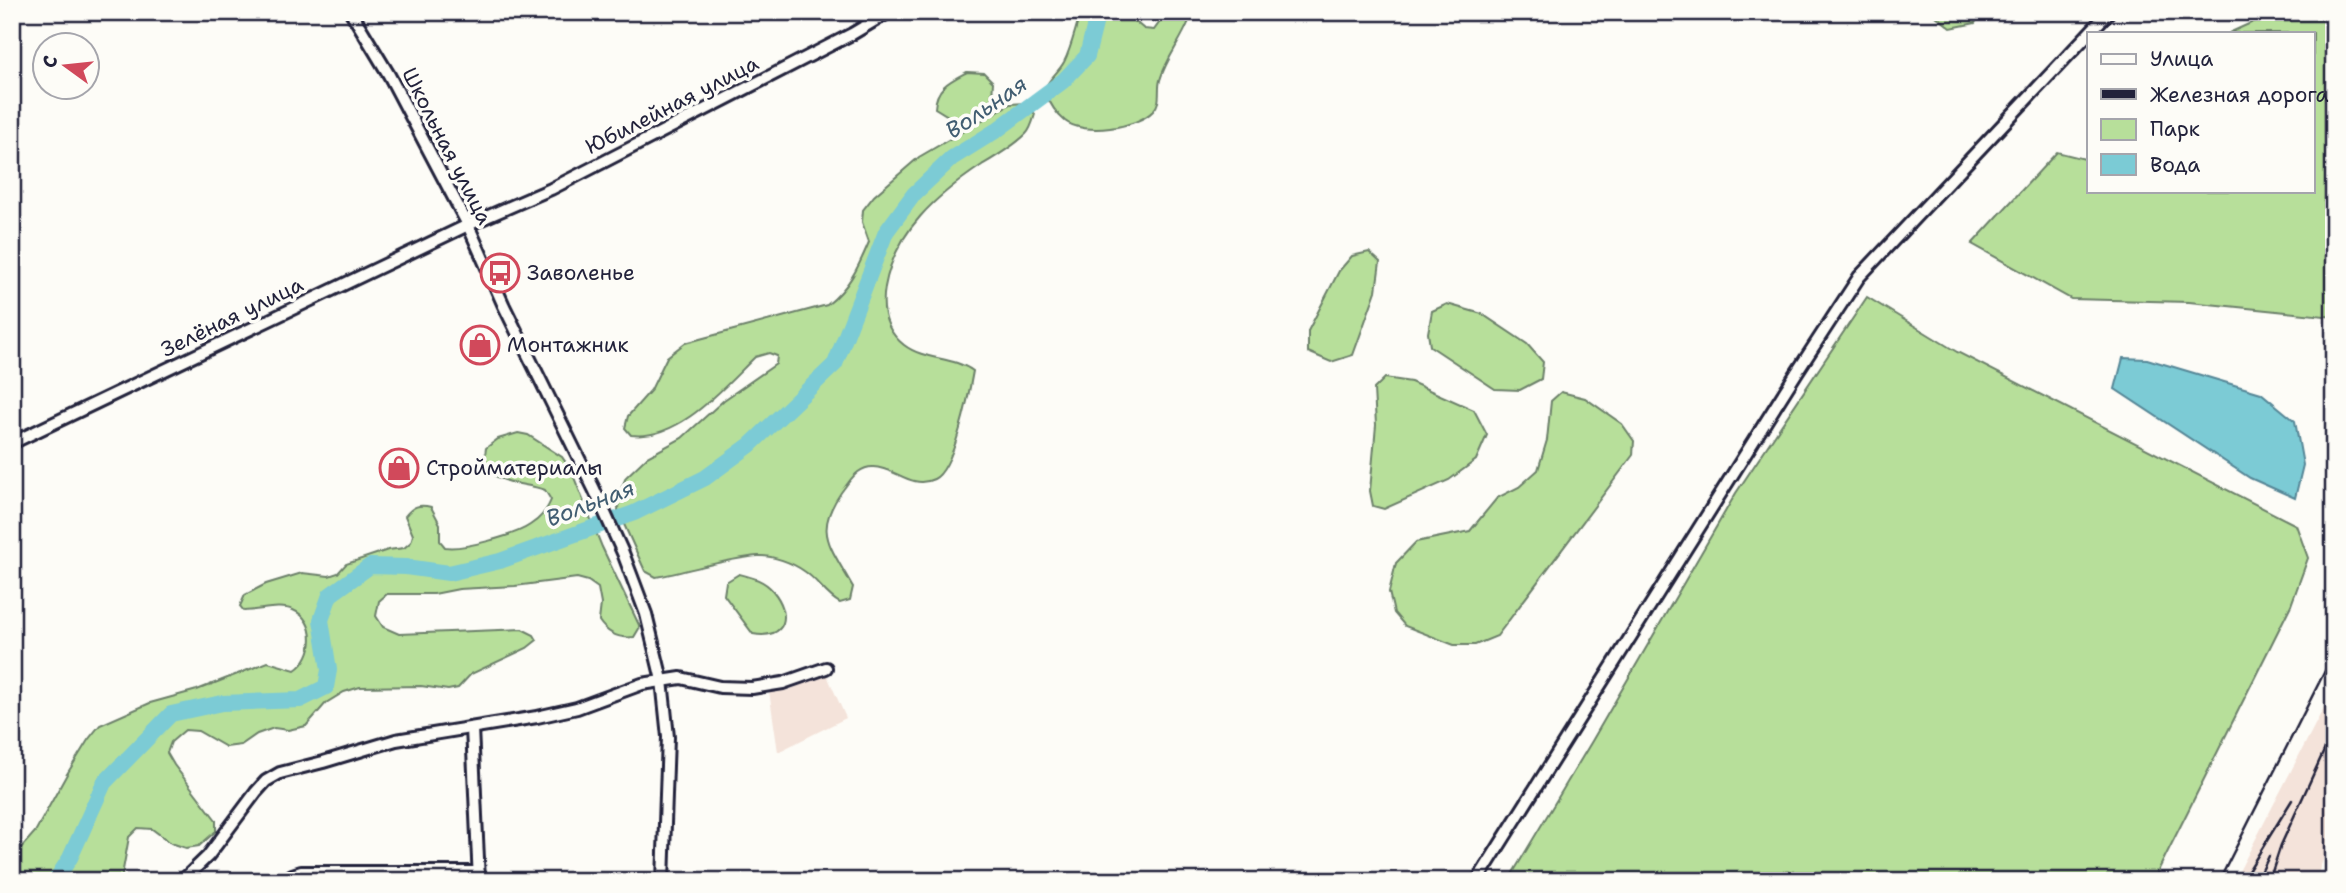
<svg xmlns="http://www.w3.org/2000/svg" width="2346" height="893" viewBox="0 0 2346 893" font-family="'Shantell Sans',sans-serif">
<rect width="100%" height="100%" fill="#fdfcf7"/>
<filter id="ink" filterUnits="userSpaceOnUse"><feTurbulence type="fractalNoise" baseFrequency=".0143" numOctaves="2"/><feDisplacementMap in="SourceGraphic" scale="14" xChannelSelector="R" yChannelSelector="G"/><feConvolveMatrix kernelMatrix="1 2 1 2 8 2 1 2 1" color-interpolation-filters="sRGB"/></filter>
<g filter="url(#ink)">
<g fill="#f4e3da">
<polygon points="826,673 846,718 778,752 769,691 789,690"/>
<polygon points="2334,688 2334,831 2315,881 2234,881"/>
</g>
<g fill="#b7df9a" stroke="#6c806a" stroke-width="2">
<path d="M 1081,12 L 1124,12 L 1144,29 L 1154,30 L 1167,12 L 1186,13 L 1189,21 C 1181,41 1166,59 1160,80 C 1157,91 1162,102 1153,111 C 1137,128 1084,136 1065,121 C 1055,113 1049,102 1044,90 C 1049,78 1058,73 1064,62 C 1072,46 1075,29 1081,12 Z"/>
<polygon points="1931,12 1981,12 1975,23 1951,28"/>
<polygon points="2275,12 2334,12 2334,317 2189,302 2071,299 1972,244 2057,152 2089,160 2089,191 2313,191 2313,33 2229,33"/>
<path d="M 967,72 L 984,73 L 993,82 L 992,98 L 980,112 L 964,120 L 953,119 L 935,108 C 936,87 950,81 967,72 Z"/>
<path d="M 1025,103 L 1035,114 C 1033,121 1031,129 1026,134 C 1014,146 997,156 982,165 C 937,195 895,231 885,287 C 881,310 885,330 904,345 C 925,361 953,356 973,371 C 969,394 954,470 934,479 C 911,490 895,467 873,467 C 861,467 854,475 848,483 C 811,530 828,542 853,587 L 850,600 L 840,603 C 826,596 818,580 804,571 C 793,563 772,555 758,556 C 724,559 690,571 656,577 L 645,571 L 618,511 L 619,494 L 626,477 L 647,457 L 682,438 L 724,400 L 776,364 L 777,356 L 769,353 L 755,357 C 723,388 679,441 631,435 L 625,428 L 628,416 L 651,390 L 667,357 L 685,343 L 827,305 C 849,288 858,268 869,242 L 862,222 L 863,210 L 874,196 L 919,157 L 1010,104 Z"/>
<polygon points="1369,252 1380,262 1376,291 1353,355 1331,362 1308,352 1308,331 1339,271 1352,256"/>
<polygon points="1867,297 1957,352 2296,525 2308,558 2291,605 2153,881 1508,881 1592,741 1736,493"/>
<polygon points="1447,304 1482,314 1527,344 1543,362 1541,379 1520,390 1495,389 1430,346 1428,333 1432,311"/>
<polygon points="1385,378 1411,382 1474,410 1487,435 1476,460 1449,480 1384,509 1373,506 1370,491 1376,425 1374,389"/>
<polygon points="1561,392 1585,398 1622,424 1634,441 1633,455 1497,636 1475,645 1454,645 1405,626 1394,613 1389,592 1396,563 1416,542 1470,531 1497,498 1519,487 1538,470 1547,440 1551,401"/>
<path d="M 518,433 L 528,435 L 562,457 L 571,470 L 602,547 L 640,627 L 634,637 C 619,639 607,633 599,621 L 601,604 L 598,588 L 588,581 L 577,578 L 515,586 L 459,589 L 434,594 L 387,594 L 379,601 L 376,616 L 383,627 L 399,634 L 522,629 L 534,635 L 537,640 L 527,648 L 471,674 L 458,688 L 448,690 L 421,686 L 360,687 L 344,692 L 326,703 L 306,726 L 288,730 L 274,728 L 257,734 L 241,745 L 226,747 L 198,731 L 185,730 L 171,742 L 167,753 L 174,765 L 216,820 L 216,831 L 199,846 L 186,848 L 171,843 L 152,829 L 138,828 L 129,837 L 121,881 L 12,881 L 12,858 L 35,832 L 67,774 L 88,740 L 100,725 L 150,703 L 197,690 L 268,662 L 295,670 C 316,656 317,620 293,610 C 279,604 259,611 244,611 L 240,606 L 245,595 L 266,584 L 302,573 L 329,576 L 338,573 L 346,564 L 388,550 L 404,548 L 411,542 L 413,535 L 405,516 C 413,506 419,504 431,507 L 440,524 L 440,541 L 445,547 C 462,550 516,535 530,525 C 540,519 547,510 551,500 L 545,490 C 520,481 479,486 486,448 L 498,439 Z"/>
<path d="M 739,574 C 751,577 764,580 773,591 C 792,614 787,640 753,634 L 724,595 L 726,582 Z"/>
</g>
<polygon fill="#7bcbd5" stroke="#578797" stroke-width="2" points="2123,358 2147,359 2261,393 2295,421 2303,465 2295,498 2250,478 2115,389"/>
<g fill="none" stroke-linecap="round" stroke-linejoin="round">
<polyline stroke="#7bcbd5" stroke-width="16" points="55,881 70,858 104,783 171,714 222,703 300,700 326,687 329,670 321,620 330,595 370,566 406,567 449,573 500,561 634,513 705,478 750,445 835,364 886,232 914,194 952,158 997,130 1063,81 1087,56 1098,12"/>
<defs>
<g id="minor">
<polyline points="351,12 389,75 468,225 504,306 594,489 623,553 646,614 662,680 668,737 663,881"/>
<polyline points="12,443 468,225 551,189 852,34 889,12"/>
<polyline points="472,728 479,881"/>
<polyline points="182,881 208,856 256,792 266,781 280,773 323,762 396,740 537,717 577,708 642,684 681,678 720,687 752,688 783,683 826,668"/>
<polyline points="289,881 292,875 301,872 478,872"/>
<polyline points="1477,881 1797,372 1859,277 2109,12"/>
</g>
</defs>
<use href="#minor" stroke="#22223b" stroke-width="16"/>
<use href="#minor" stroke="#fdfcf7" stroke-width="10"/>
<g stroke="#22223b" stroke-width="2.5">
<polyline points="2219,881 2334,653"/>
<polyline points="2242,881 2292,800"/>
<polyline points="2257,881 2269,856"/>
<polyline points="2269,881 2281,845 2334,729"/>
</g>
</g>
</g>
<defs>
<symbol id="bus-ring" viewBox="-11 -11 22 22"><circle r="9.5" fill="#fdfcf7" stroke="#d1495b" stroke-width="1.5"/><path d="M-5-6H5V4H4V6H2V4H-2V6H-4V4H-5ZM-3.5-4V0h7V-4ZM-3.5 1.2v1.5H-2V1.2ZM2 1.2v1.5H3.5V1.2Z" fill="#d1495b"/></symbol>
<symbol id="shop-ring" viewBox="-11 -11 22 22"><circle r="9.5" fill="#fdfcf7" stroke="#d1495b" stroke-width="1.5"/><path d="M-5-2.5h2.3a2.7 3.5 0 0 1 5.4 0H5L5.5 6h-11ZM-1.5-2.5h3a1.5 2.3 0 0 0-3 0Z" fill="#d1495b"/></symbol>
</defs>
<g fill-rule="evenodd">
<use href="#bus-ring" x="478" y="251" width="44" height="44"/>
<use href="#shop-ring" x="458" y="323" width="44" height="44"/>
<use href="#shop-ring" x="377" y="446" width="44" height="44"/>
</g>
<g text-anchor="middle" stroke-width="7" stroke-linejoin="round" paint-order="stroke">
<g font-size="21" fill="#22223b" stroke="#fdfcf7">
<text transform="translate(672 105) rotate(-27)" y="7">Юбилейная улица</text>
<text transform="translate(447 146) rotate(63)" y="7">Школьная улица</text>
<text transform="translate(232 317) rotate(-26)" y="7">Зелёная улица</text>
</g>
<g font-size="21" fill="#22223b" stroke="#fdfcf7" text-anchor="start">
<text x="527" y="280">Заволенье</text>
<text x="507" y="352">Монтажник</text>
<text x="426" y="475">Стройматериалы</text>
</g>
<g font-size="23" font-style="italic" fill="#415d71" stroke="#fdfcf7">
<text transform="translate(986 107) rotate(-34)" y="8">Вольная</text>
<text transform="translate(590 503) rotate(-21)" y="8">Вольная</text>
</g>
</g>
<rect width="2346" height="893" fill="none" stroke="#fdfcf7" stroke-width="42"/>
<rect x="21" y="21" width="2304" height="851" fill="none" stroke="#22223b" stroke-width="2.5" filter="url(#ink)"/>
<rect x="2087" y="32" width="228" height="161" fill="#fdfcf7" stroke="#a5a5ac" stroke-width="2"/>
<rect x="2101" y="54" width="35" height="10" fill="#fdfcf7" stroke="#a5a5ac" stroke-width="2"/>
<text x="2150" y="66" font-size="21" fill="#22223b">Улица</text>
<rect x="2101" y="89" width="35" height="10" fill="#22223b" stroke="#a5a5ac" stroke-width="2"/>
<text x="2150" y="102" font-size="21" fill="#22223b">Железная дорога</text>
<rect x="2101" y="119" width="35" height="21" fill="#b7df9a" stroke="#a5a5ac" stroke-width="2"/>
<text x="2150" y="136" font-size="21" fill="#22223b">Парк</text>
<rect x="2101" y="154" width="35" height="21" fill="#7bcbd5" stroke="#a5a5ac" stroke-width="2"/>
<text x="2150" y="172" font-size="21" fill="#22223b">Вода</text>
<g transform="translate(66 66) rotate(285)"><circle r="33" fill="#fdfcf7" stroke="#a5a5ac" stroke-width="2"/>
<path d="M0-5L12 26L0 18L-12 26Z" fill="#d1495b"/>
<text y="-10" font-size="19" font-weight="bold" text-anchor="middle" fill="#22223b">С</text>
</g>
</svg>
